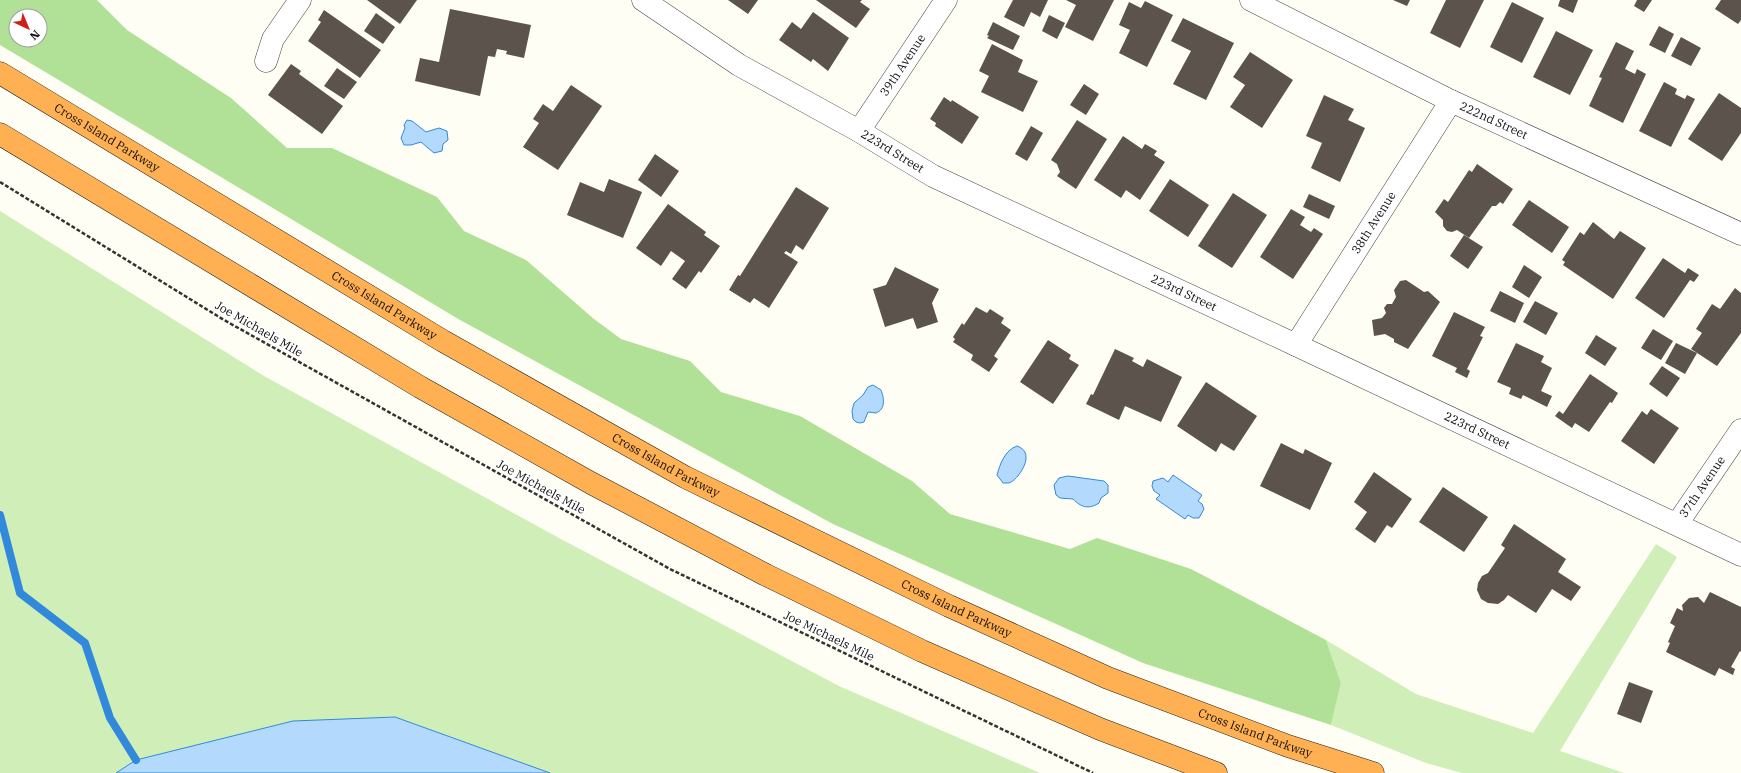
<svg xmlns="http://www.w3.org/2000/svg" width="1741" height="773" viewBox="0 0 1741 773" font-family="'IBM Plex Serif',serif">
<rect width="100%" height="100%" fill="#fffef4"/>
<g fill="#d0efb8">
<polygon points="0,211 264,376 559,538 839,686 1040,773 0,773"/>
<polygon points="1656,544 1677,557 1560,751 1624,773 1462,773 1426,763 1331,725 1341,683 1326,640 1416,694 1533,733"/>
</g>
<path fill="#b1e196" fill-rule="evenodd" d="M 0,0 L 97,0 L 127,30 L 231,98 L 287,148 L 332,148 L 437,197 L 464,231 L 526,260 L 594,319 L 621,339 L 690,361 L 721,392 L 800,416 L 912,481 L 950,514 L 1070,549 L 1097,538 L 1191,569 L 1326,640 L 1341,683 L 1331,725 L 1143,663 L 833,524 L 460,320 L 0,45 ZM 16,16 L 40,16 L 40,40 L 16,40 Z"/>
<g fill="#b3dafc" stroke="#3289db">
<polygon points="407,120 412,121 426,132 439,128 447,131 448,140 443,144 442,151 434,153 421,142 411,145 404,145 401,138 405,128 404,125"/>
<path d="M 873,385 L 881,390 C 884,398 886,409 876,413 L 868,412 L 864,422 L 860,423 L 856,422 L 853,419 L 852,411 L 854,403 L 863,395 L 868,387 Z"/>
<path d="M 1017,446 C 1038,453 1017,481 1009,483 C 1009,483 1003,483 1003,483 L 997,475 C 1000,464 1005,450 1017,446 Z"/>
<polygon points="1173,475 1202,495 1198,501 1202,504 1204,509 1199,518 1193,518 1188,515 1185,519 1156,499 1160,495 1154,491 1152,486 1153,481 1163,478 1168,482"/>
<path d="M 1068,476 L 1104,481 L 1108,485 L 1108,493 L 1101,498 L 1099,503 C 1088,510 1081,507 1073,499 L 1060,498 L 1056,495 L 1054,485 L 1059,478 Z"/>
<polygon points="395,717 550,773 116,773 136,760 293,721"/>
</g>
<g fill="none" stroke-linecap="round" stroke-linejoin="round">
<polyline stroke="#3289db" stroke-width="8" points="0,515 20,593 85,643 110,718 136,760"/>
</g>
<g fill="#5b534c">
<polygon points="367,0 417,0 400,24"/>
<polygon points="728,0 758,0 748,14"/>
<polygon points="816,0 862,0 860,2 870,9 856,28"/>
<polygon points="1013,0 1048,0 1040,17 1031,12 1024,27 1004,17"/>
<polygon points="1066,0 1114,0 1093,41 1065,27 1076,5"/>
<polygon points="1393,0 1410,0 1407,6"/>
<polygon points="1446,0 1484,0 1460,48 1430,33"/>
<polygon points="1560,0 1578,0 1573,13 1558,6"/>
<polygon points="1637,0 1652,0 1644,12 1634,6"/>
<polygon points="1721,0 1741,0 1741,20 1738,24 1715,9"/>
<polygon points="1145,1 1173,15 1147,67 1119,53 1130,30 1119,25 1129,2 1141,8"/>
<polygon points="1512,2 1544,18 1522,63 1490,47"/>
<polygon points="450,9 531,25 524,58 506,54 507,51 497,49 495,57 488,56 480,96 415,81 420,58 439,62"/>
<polygon points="324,10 381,50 360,78 308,41 321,22 318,20"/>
<polygon points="813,12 849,38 828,71 813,59 811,62 779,40 792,22 801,29"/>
<polygon points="376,13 395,27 383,44 364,31"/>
<polygon points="1049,15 1065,23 1057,39 1042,31"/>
<polygon points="1183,18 1234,43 1206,100 1173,84 1191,51 1171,41"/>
<polygon points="993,22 1020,36 1013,50 987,38 989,36 987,35"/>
<polygon points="1659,26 1674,34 1665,53 1649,45"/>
<polygon points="1556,31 1593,50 1570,95 1533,77"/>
<polygon points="1681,37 1701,48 1691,66 1671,56"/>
<polygon points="1616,42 1634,51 1625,69 1635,74 1637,69 1646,74 1623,123 1589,106 1602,78 1599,77"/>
<polygon points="992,44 1023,60 1018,72 1038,81 1023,112 981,92 989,76 979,71"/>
<polygon points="1250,52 1293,80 1262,128 1230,107 1245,85 1233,77"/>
<polygon points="291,64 301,71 299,74 343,106 322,134 268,95"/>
<polygon points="337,68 357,82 344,99 324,86"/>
<polygon points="1664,82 1677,89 1675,94 1685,99 1687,95 1695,99 1671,147 1639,131"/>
<polygon points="1084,84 1099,94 1086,115 1070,105"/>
<polygon points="571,85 602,106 558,170 523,147 539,123 533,119 543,104 553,111"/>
<polygon points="1719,93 1741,108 1741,133 1722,161 1688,139"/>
<polygon points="1324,95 1354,109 1348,120 1365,128 1340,182 1311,168 1322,143 1306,136"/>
<polygon points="944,97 951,102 952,100 979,117 962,144 935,126 936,123 930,119"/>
<polygon points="1077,120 1107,139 1076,189 1057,176 1060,172 1057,164 1051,160"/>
<polygon points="1031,126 1043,133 1027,161 1015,154"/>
<polygon points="1123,136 1142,149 1145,144 1157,151 1154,155 1165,162 1140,200 1126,190 1121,198 1094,180"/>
<polygon points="655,154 679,171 661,197 638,180"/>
<polygon points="1477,164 1513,189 1503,204 1500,202 1496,206 1492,206 1469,238 1457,230 1452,232 1447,231 1443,226 1443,220 1435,212 1444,199 1448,202 1469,170 1472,172"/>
<polygon points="609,179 642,192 623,238 567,215 580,182 604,192"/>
<polygon points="1170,179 1209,205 1188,237 1149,211"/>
<polygon points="796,187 829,208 803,250 796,245 791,254 786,251 784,253 798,262 769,308 754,298 750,303 729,290 738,275 740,276"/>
<polygon points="1233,193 1267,215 1232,268 1198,246"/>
<polygon points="1309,194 1335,206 1329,219 1303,207"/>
<polygon points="1529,200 1569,227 1552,253 1512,225"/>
<polygon points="668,204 706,232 704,235 720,246 701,273 699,271 686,289 672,279 685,261 671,251 661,266 636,248"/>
<polygon points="1291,209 1305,217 1300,225 1311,232 1314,228 1323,234 1293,279 1260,257"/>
<polygon points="1593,222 1614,239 1620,231 1646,248 1613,299 1563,265 1565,262 1562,260 1580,232 1584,235"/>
<polygon points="1464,235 1483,247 1468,269 1450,256"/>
<polygon points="1663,258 1685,273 1688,268 1699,275 1694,282 1690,280 1664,318 1635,298"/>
<polygon points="1524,265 1542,277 1529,298 1512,287"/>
<polygon points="895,267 939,289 932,303 938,322 917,329 913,318 885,327 873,289 886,285"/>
<polygon points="1406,280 1424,292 1428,291 1440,302 1408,349 1394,342 1394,339 1385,334 1374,336 1372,320 1382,318 1386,313 1384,308 1387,304 1392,304 1396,297 1394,290 1400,281"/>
<polygon points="1735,288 1741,293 1741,333 1717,366 1691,349 1702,333 1696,329 1712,304 1720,309"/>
<polygon points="1500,291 1524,303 1515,323 1490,311"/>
<polygon points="1535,301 1558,313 1546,335 1523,322"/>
<polygon points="976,307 987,313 990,309 1004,318 1001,323 1011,330 994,356 998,359 989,372 971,360 973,355 953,342 955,339 953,337 962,323 964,325"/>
<polygon points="1454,312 1485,327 1480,336 1483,337 1467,369 1470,371 1467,378 1455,372 1457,368 1432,356"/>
<polygon points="1653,329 1673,341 1661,360 1641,348"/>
<polygon points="1596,335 1617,348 1605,366 1585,353"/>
<polygon points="1048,340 1071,355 1069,359 1079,365 1053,404 1020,382"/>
<polygon points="1516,343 1544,356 1541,362 1552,368 1541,391 1552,396 1547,407 1523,395 1521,399 1509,394 1511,388 1497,382"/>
<polygon points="1676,343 1697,353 1685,374 1665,363"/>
<polygon points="1115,349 1134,358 1132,361 1143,367 1147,359 1182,377 1161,422 1125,406 1119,420 1086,404 1091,394 1093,395"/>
<polygon points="1662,366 1680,378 1667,397 1649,384"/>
<polygon points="1590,374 1618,393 1612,403 1610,402 1589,432 1575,423 1572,428 1555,416 1559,411 1563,414"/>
<polygon points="1206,382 1257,416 1234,451 1221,443 1216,452 1177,426"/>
<polygon points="1651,409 1679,428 1654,464 1621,441 1642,411 1647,415"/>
<polygon points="1281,443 1303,454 1305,449 1332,463 1310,510 1260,486"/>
<polygon points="1374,472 1412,499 1392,528 1387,525 1375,543 1355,529 1367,512 1354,502"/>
<polygon points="1443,487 1488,517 1464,552 1419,522"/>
<polygon points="1514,524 1566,559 1558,572 1581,587 1571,601 1552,589 1536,613 1508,595 1504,600 1498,604 1488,603 1481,599 1477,590 1478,583 1482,576 1488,573 1505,548 1501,545"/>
<polygon points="1710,592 1741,607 1741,652 1740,651 1731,667 1735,669 1733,675 1719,668 1715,676 1666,652 1670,643 1668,642 1675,626 1670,623 1677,608 1683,611 1682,605 1689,598 1698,597 1704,603"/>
<polygon points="1629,682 1653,691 1641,723 1617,714"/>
</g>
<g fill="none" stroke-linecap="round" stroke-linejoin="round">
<defs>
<g id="street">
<path id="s1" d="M 643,0 L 739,65 L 859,131 L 933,176 L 1296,345 L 1741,555"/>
<path id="s2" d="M 1251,0 L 1451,101 L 1741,234"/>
<polyline points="266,61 273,39 300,0"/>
<path id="s3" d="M 859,131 L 946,0"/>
<path id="s4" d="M 1296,345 L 1451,101"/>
<path id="s5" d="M 1677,524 L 1741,430"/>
</g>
<g id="highway">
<path id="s6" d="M 0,73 L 443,341 L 685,477 L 949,606 L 1108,678 L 1288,746 L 1373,773"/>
<polyline points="0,134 420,387 591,483 766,575 922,651 1100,729 1216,773"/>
</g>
</defs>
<use href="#street" stroke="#444" stroke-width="23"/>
<use href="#highway" stroke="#222" stroke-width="23"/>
<polyline stroke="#333" stroke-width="2.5" stroke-dasharray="4 2" stroke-linecap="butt" points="0,182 224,320 670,569 1093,773"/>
<use href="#street" stroke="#fff" stroke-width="22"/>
<use href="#highway" stroke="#ffb052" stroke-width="22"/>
</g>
<g text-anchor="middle" stroke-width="4" stroke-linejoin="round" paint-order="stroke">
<g font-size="12" fill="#111" stroke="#fff">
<text dy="4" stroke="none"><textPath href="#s3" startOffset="79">39th Avenue</textPath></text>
<text dy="4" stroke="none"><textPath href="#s2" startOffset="271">222nd Street</textPath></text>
<text dy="4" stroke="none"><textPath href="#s6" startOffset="125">Cross Island Parkway</textPath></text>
<text dy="4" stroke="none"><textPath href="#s1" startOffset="292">223rd Street</textPath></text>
<text dy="4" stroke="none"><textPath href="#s4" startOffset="145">38th Avenue</textPath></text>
<text dy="4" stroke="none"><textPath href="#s1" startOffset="616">223rd Street</textPath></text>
<text dy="4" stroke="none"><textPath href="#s6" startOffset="449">Cross Island Parkway</textPath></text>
<text transform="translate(259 329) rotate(30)" y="4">Joe Michaels Mile</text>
<text dy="4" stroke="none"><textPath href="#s1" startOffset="940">223rd Street</textPath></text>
<text dy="4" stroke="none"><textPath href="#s6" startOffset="773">Cross Island Parkway</textPath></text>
<text transform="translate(541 487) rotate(29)" y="4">Joe Michaels Mile</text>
<text dy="4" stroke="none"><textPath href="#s5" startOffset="45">37th Avenue</textPath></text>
<text dy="4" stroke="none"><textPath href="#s6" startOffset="1097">Cross Island Parkway</textPath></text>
<text transform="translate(829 636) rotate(26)" y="4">Joe Michaels Mile</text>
<text dy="4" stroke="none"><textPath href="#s6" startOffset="1421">Cross Island Parkway</textPath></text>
</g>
</g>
<g transform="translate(28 28) rotate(136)"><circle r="19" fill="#ffffff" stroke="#a0a0a0"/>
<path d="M0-3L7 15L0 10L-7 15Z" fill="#d02019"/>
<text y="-6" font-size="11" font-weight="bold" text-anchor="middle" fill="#111111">N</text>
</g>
</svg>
